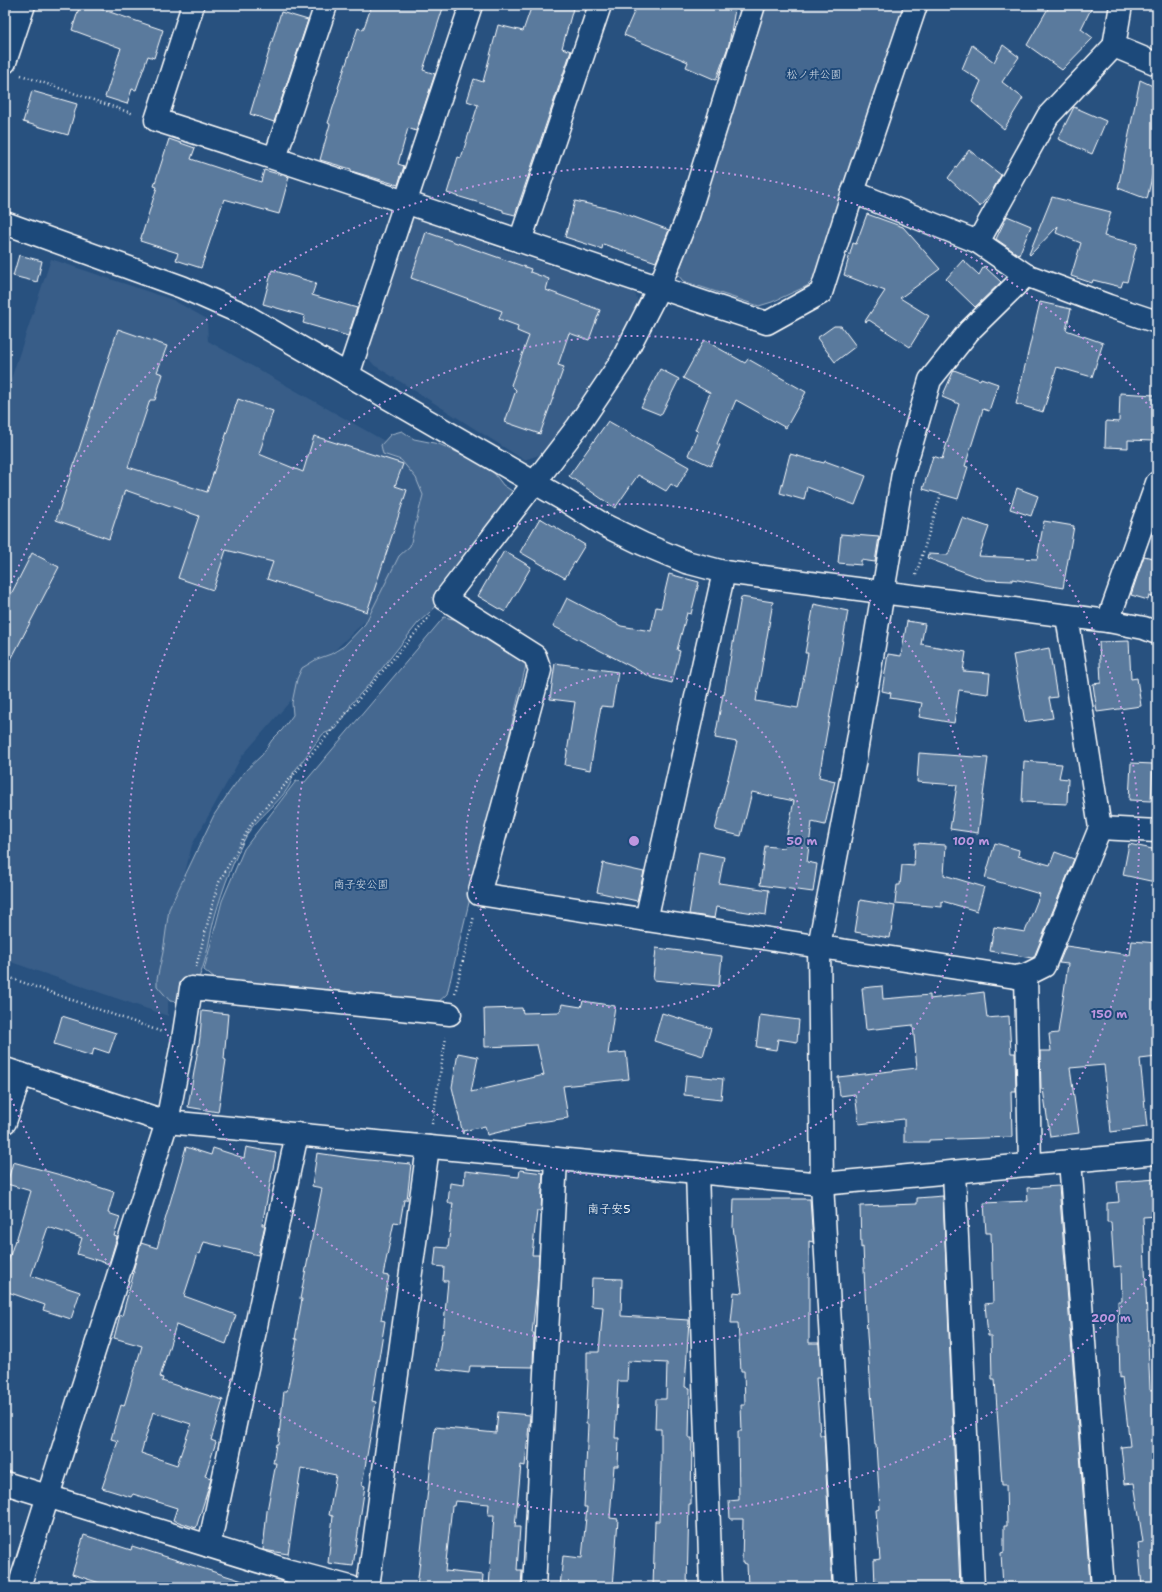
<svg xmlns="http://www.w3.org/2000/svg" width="1162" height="1592" viewBox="0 0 1162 1592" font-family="'Shantell Sans','Klee One',sans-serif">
<rect width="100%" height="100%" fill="#28517f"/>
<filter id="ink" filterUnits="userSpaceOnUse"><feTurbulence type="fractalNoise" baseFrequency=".025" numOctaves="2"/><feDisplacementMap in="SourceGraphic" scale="8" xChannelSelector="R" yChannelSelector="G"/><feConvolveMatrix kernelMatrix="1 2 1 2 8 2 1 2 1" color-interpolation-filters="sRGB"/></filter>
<g filter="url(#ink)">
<g fill="#375d88">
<polygon points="411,214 489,241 487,245 631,291 636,295 638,302 604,369 555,439 542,454 524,460 374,365 367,357"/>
<polygon points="51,259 173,300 207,319 208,341 395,447 436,492 398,590 339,646 242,756 192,845 169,937 168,1016 5,960 5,397"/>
</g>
<g fill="#446890" stroke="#a2b4c8">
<polygon points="766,5 908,5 813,280 807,286 772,302 759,306 683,281 678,275"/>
<path d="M 402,431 L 414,439 L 439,444 L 476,461 L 494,473 L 503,485 L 518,495 L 441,602 L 418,623 L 372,681 L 351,704 L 349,710 L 336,729 L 323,734 L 293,773 C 293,794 258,816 248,833 C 234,858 223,888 215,916 C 210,934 207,959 200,975 C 196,986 188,994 180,1002 L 170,1001 L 157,986 L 157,979 L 163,952 L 169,909 L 214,815 L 228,794 L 244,772 L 262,755 L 272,740 L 282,730 L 293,715 L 292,703 L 297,679 L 302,668 L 317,659 L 331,654 L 344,646 L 365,624 L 399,556 L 410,546 L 423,495 L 416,478 L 401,460 L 383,454 L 381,445 L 391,434 Z"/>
<polygon points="444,617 463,621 527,661 447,994 436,1004 326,989 323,993 303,993 285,985 226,988 204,970 222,901 244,849 296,781 305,782"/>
</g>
<g fill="#5a7a9d" stroke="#fff" fill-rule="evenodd">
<polygon points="80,5 89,5 163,30 154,58 148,56 136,90 132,89 127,104 105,97 121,48 72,30"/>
<polygon points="372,5 444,5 423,70 435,74 416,131 408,128 398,164 404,166 398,185 361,174 351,171 351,169 320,160 330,124 328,123 339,89 338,88 358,28 363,30"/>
<polygon points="532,5 574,5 562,48 571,51 515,215 503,212 503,210 447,193 458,157 461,158 478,105 467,101 474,79 483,82 498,25 523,31"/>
<polygon points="637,5 714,5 735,9 729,44 716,80 686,67 688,62 624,35"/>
<polygon points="1050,5 1093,5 1081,29 1093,38 1062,70 1027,45"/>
<polygon points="281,12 308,20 274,122 250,114"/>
<polygon points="972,45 994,62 1003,45 1019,57 1002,82 1023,98 1004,129 972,102 981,81 962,69"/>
<polygon points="1140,80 1157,88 1157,155 1147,199 1118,188"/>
<polygon points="32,91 77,104 68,135 23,122"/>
<polygon points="1074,107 1106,121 1092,154 1058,139"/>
<polygon points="169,139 195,148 191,159 261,182 264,170 289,177 279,214 224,199 201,268 176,260 178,253 140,241 157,187 154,186"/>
<polygon points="969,150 1001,175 992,191 980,207 948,178"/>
<polygon points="1052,197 1111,212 1104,236 1137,244 1127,282 1123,281 1121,287 1093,280 1092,283 1071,276 1081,243 1056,233 1058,226 1030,255 1029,254"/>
<polygon points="575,201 615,210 669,230 656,262 603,244 602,249 565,237"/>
<polygon points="867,214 903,227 940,269 900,298 929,316 910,347 869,320 866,322 865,321 885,291 844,275 853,243 856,244"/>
<polygon points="1007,216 1031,226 1019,255 996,239"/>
<polygon points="426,232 531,269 530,272 549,279 546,290 600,310 589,340 569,333 558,365 564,367 540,434 505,422 516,390 511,385 529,336 517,331 518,326 499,319 502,311 411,278"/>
<polygon points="19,255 42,261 37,282 13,276"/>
<polygon points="963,260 979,275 984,266 1001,282 975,307 946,279"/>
<polygon points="272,270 316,283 312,295 357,308 348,336 303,323 305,316 263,304"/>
<polygon points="1040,302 1071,309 1066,330 1103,343 1092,377 1057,367 1043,412 1016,404"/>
<polygon points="834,326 841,326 856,346 835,362 817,338"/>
<polygon points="118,329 167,346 157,372 163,374 155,400 150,400 128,467 207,492 238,399 273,411 259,454 303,472 314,436 403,464 395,486 407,490 367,612 267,579 273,562 226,550 213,590 178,578 199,516 125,490 109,539 56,520"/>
<polygon points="704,340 745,363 748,359 806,392 786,428 736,400 717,444 720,445 711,466 688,455 698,431 695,430 710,393 683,378"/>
<polygon points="660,369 679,379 661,415 641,407"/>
<polygon points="954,370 980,380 981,378 998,384 989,411 983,409 965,466 968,467 958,499 923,489 933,456 942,459 959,404 942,397"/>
<polygon points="1120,393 1155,395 1153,441 1128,440 1128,448 1105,447 1106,421 1119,422"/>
<polygon points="608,421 689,467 677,488 671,484 666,491 638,475 615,508 569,476"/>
<polygon points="790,454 824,463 825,461 866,476 855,505 807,487 804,500 780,493"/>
<polygon points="1017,488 1038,496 1031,516 1010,509"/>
<polygon points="540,518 585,545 565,578 520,552"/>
<polygon points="962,518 989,527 979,556 1037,559 1044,521 1074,526 1063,588 1012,579 1012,581 986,580 927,558 928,554 948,555"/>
<polygon points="841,534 879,537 875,562 861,560 861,565 838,563"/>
<polygon points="504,551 531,567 505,612 478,596"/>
<polygon points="32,553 59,567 5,671 5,606"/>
<polygon points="1144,556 1157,559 1157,598 1149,596 1148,600 1131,595"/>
<polygon points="669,574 699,582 691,614 687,613 677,650 680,651 672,683 653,678 553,626 567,598 621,626 651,631 656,607 661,608"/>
<polygon points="741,597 773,602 756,701 798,708 808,653 805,653 814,604 848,611 819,777 835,781 825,825 812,822 807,862 817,864 813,892 760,885 765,846 784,848 794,801 752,792 741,836 715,830 737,742 715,738 723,694 724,695"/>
<polygon points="907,621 925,624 921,644 966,652 963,671 990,673 988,694 959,690 954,723 919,717 922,703 890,698 891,693 882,691 888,654 901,656"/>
<polygon points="1129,641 1131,679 1137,678 1141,706 1097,712 1093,684 1101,683 1099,642"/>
<polygon points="1049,648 1057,697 1049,698 1053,718 1025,722 1013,655"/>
<polygon points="555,663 618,672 612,707 601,706 590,770 565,765 575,702 550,699"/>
<polygon points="919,753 988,758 978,833 950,829 957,785 917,782"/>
<polygon points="1024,761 1062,764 1059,778 1068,779 1067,804 1022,802"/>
<polygon points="1131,763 1153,764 1151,801 1129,800"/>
<polygon points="915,843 946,845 944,875 984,887 977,911 942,901 942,907 895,903 897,885 900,885 902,865 914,866"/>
<polygon points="995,843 1019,850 1018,856 1050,865 1055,852 1074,859 1034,957 1032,958 990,951 994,927 1025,932 1040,894 985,878"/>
<polygon points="1129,844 1157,850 1157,872 1155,882 1123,875"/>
<polygon points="699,852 724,857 719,883 769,890 766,915 716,907 714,918 689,914"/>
<polygon points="603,863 644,872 637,901 597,892"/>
<polygon points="860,900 895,906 890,938 855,932"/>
<polygon points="1132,941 1157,943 1157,1057 1140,1059 1147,1127 1111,1132 1104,1065 1070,1068 1079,1133 1050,1137 1043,1089 1041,1089 1040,1051 1051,1051 1049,1034 1058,1033 1068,964 1059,963 1066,946 1130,955"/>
<polygon points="656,948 722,956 719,986 653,980"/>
<polygon points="882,986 883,999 930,995 930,999 984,992 987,1018 1009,1016 1011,1053 1015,1053 1016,1091 1011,1091 1012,1137 929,1140 929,1142 904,1142 904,1119 859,1124 855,1094 840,1096 838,1077 917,1068 913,1025 866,1030 862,988"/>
<polygon points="583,1001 615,1006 608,1054 626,1052 629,1079 563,1086 568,1118 525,1124 525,1126 487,1135 485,1126 463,1131 463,1134 452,1087 458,1053 478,1057 471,1092 544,1075 537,1045 485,1047 484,1009 522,1008 523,1013 560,1012 562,1004 581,1007"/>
<polygon points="202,1011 228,1014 224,1059 226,1060 218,1112 188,1107 200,1037"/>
<polygon points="662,1013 711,1028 703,1056 654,1041"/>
<polygon points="760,1015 799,1020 797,1042 778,1039 776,1050 756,1047"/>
<polygon points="62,1016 116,1033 109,1053 94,1048 92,1056 54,1044"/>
<polygon points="686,1075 723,1079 721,1099 684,1095"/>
<path d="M 186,1147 L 211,1155 L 213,1148 L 244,1158 L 246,1147 L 276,1153 L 262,1225 L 265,1225 L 258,1255 L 204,1242 L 200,1254 L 198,1253 L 184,1296 L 236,1315 L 226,1344 L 176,1325 L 160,1377 L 163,1378 L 162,1381 L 223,1400 L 211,1440 L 216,1442 L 205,1476 L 211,1478 L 210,1483 L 196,1528 L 173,1520 L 177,1508 L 133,1494 L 131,1497 L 102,1488 L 118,1441 L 111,1439 L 121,1405 L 124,1406 L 142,1346 L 114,1338 L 120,1315 L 122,1316 L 134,1272 L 133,1271 L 141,1243 L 157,1248 ZM 153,1412 L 191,1424 L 177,1465 L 141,1453 Z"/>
<polygon points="317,1153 358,1159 411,1164 407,1200 404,1200 400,1223 394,1222 383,1275 389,1276 381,1320 385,1321 372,1401 376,1402 362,1485 365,1486 353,1566 328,1563 333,1516 329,1515 336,1475 301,1468 288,1554 263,1550 267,1511 276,1463 273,1463 276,1444 278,1444 284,1391 287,1391 297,1339 295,1339 302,1299 300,1299 322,1188 312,1186"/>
<polygon points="13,1162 68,1177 114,1192 108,1213 120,1217 114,1236 117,1237 109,1264 77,1254 82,1238 48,1227 31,1276 80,1292 71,1319 43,1310 45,1305 5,1291 5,1271 15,1240 16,1241 31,1191 7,1184"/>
<polygon points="520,1170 543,1173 541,1211 537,1211 532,1255 539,1255 537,1289 532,1333 534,1333 533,1367 470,1366 469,1373 437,1369 442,1333 443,1334 448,1281 443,1281 444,1267 434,1266 436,1247 448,1248 453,1203 448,1203 450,1183 464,1185 465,1171 519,1177"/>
<polygon points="1157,1179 1157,1216 1143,1217 1150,1390 1157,1389 1157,1427 1153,1427 1157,1457 1157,1587 1142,1587 1138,1543 1143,1542 1134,1483 1125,1484 1121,1447 1130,1446 1122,1377 1120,1378 1118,1301 1122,1301 1121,1266 1114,1267 1111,1222 1107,1222 1107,1203 1119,1202 1117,1182"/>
<polygon points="1059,1186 1090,1582 1039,1586 1039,1587 1003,1587 1001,1553 1004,1552 1004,1526 1007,1526 1006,1485 1002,1485 995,1379 992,1379 991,1336 988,1336 985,1304 993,1303 991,1233 986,1233 984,1203 1028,1201 1027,1188"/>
<polygon points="943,1196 960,1587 875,1587 874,1560 880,1559 876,1510 880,1509 876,1445 875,1445 867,1335 863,1247 861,1248 860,1206 917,1204 917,1198"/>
<polygon points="734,1199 810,1199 813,1242 809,1241 809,1343 819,1343 821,1378 816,1378 820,1435 824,1435 832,1587 748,1587 747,1564 742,1563 743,1519 730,1519 729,1501 739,1500 738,1431 742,1431 741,1405 745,1405 744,1371 741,1371 738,1323 731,1323 734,1292 742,1293 733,1227"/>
<polygon points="592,1278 622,1279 621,1316 689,1320 685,1387 690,1388 689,1438 692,1438 691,1504 689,1504 687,1587 653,1587 655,1521 659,1521 661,1465 661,1429 655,1429 656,1399 666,1399 667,1363 628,1361 627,1381 618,1381 615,1438 619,1438 618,1466 614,1466 610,1518 618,1519 613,1587 560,1587 563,1556 582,1558 587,1507 584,1507 588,1424 586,1424 588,1380 587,1380 587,1352 599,1352 603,1307 591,1306"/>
<polygon points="498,1412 530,1415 525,1466 521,1465 515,1527 520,1527 517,1570 522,1570 521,1587 489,1587 494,1515 488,1515 489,1504 455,1501 454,1506 452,1506 445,1571 483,1575 482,1587 417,1587 435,1427 496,1433"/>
<polygon points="84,1535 131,1550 132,1546 249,1583 248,1587 112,1587 72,1574"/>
</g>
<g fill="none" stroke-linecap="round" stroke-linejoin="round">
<defs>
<g id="street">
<path d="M 193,5 L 156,120 C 360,185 563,257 767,323 L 821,293 L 853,192 L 916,5"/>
<polyline points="754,5 688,216 659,288 621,362 578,426 445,599 535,656 540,670 479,894 1015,977 1026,975 1044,966 1100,828 1067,616"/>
<polyline points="1114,46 1157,64"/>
<polyline points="275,158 326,5"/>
<polyline points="853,192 978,242 1026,275 1109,306 1157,322"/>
<polyline points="520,241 600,5"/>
<polyline points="978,242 1048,116 1114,46 1121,5"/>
<polyline points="348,375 471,5"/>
<polyline points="1108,621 1157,483"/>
<polyline points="1100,828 1157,831"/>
<polyline points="646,920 724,572"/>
<polyline points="1026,975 1030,1165"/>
<polyline points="5,1069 167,1122 822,1184 1157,1153"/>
<polyline points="5,1122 21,1074"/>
<polyline points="1070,1161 1103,1587"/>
<polyline points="697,1172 711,1587"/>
<polyline points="954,1172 973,1587"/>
<polyline points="5,1483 290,1571 350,1587"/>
<polyline points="209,1546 297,1134"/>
<polyline points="19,1587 167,1122 183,1039 191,988 450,1014"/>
<polyline points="368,1587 428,1147"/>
<polyline points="534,1587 556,1159"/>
<polyline points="845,1587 822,1184 819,946 854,764 903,473 930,380 969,331 1026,275"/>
</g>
<g id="secondary">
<polyline points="5,62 24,5"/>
<polyline points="5,223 182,287 241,313 561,498 604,525 643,544 686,562 724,572 1108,621 1144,628 1157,633"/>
</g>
</defs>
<use href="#street" stroke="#fff" stroke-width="25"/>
<use href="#secondary" stroke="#fff" stroke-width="25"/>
<g stroke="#fff" stroke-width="2.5" stroke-dasharray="1 3" stroke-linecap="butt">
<polyline points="21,75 134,114"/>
<polyline points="916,575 940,497"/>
<polyline points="196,967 218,884 252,823 430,616"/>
<polyline points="5,976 162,1032"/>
<polyline points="455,993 474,916"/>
<polyline points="432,1124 446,1037"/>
</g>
<use href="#street" stroke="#1f4a7a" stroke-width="22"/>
<use href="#secondary" stroke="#1f4a7a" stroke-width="22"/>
</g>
</g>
<g fill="none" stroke="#bd96df" stroke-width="2" stroke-dasharray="2 4">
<circle cx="634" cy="841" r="168"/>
<circle cx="634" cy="841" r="337"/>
<circle cx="634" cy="841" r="505"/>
<path d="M1154 1270A674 674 0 0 1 7 1088M7 594A674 674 0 0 1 1154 412"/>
</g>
<g text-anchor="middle" stroke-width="4" stroke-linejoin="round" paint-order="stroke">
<g font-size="11" fill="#dae1e9" stroke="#1f4a7a">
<text x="814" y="78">松ノ井公園</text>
<text x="361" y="888">南子安公園</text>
</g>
<g font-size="12" fill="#fff" stroke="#1f4a7a">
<text x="609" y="1213">南子安5</text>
</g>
</g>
<circle cx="634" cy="841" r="6" fill="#bd96df" stroke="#1f4a7a" stroke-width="2"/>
<g font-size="12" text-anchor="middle" font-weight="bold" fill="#bd96df" stroke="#1f4a7a" stroke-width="4" stroke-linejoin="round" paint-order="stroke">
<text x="802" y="845">50 m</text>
<text x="971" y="845">100 m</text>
<text x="1109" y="1018">150 m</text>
<text x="1111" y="1322">200 m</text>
</g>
<rect width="1162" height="1592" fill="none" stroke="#1f4a7a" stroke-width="20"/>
<rect x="10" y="10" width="1142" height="1572" fill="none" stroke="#fff" stroke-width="1.5" filter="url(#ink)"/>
</svg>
